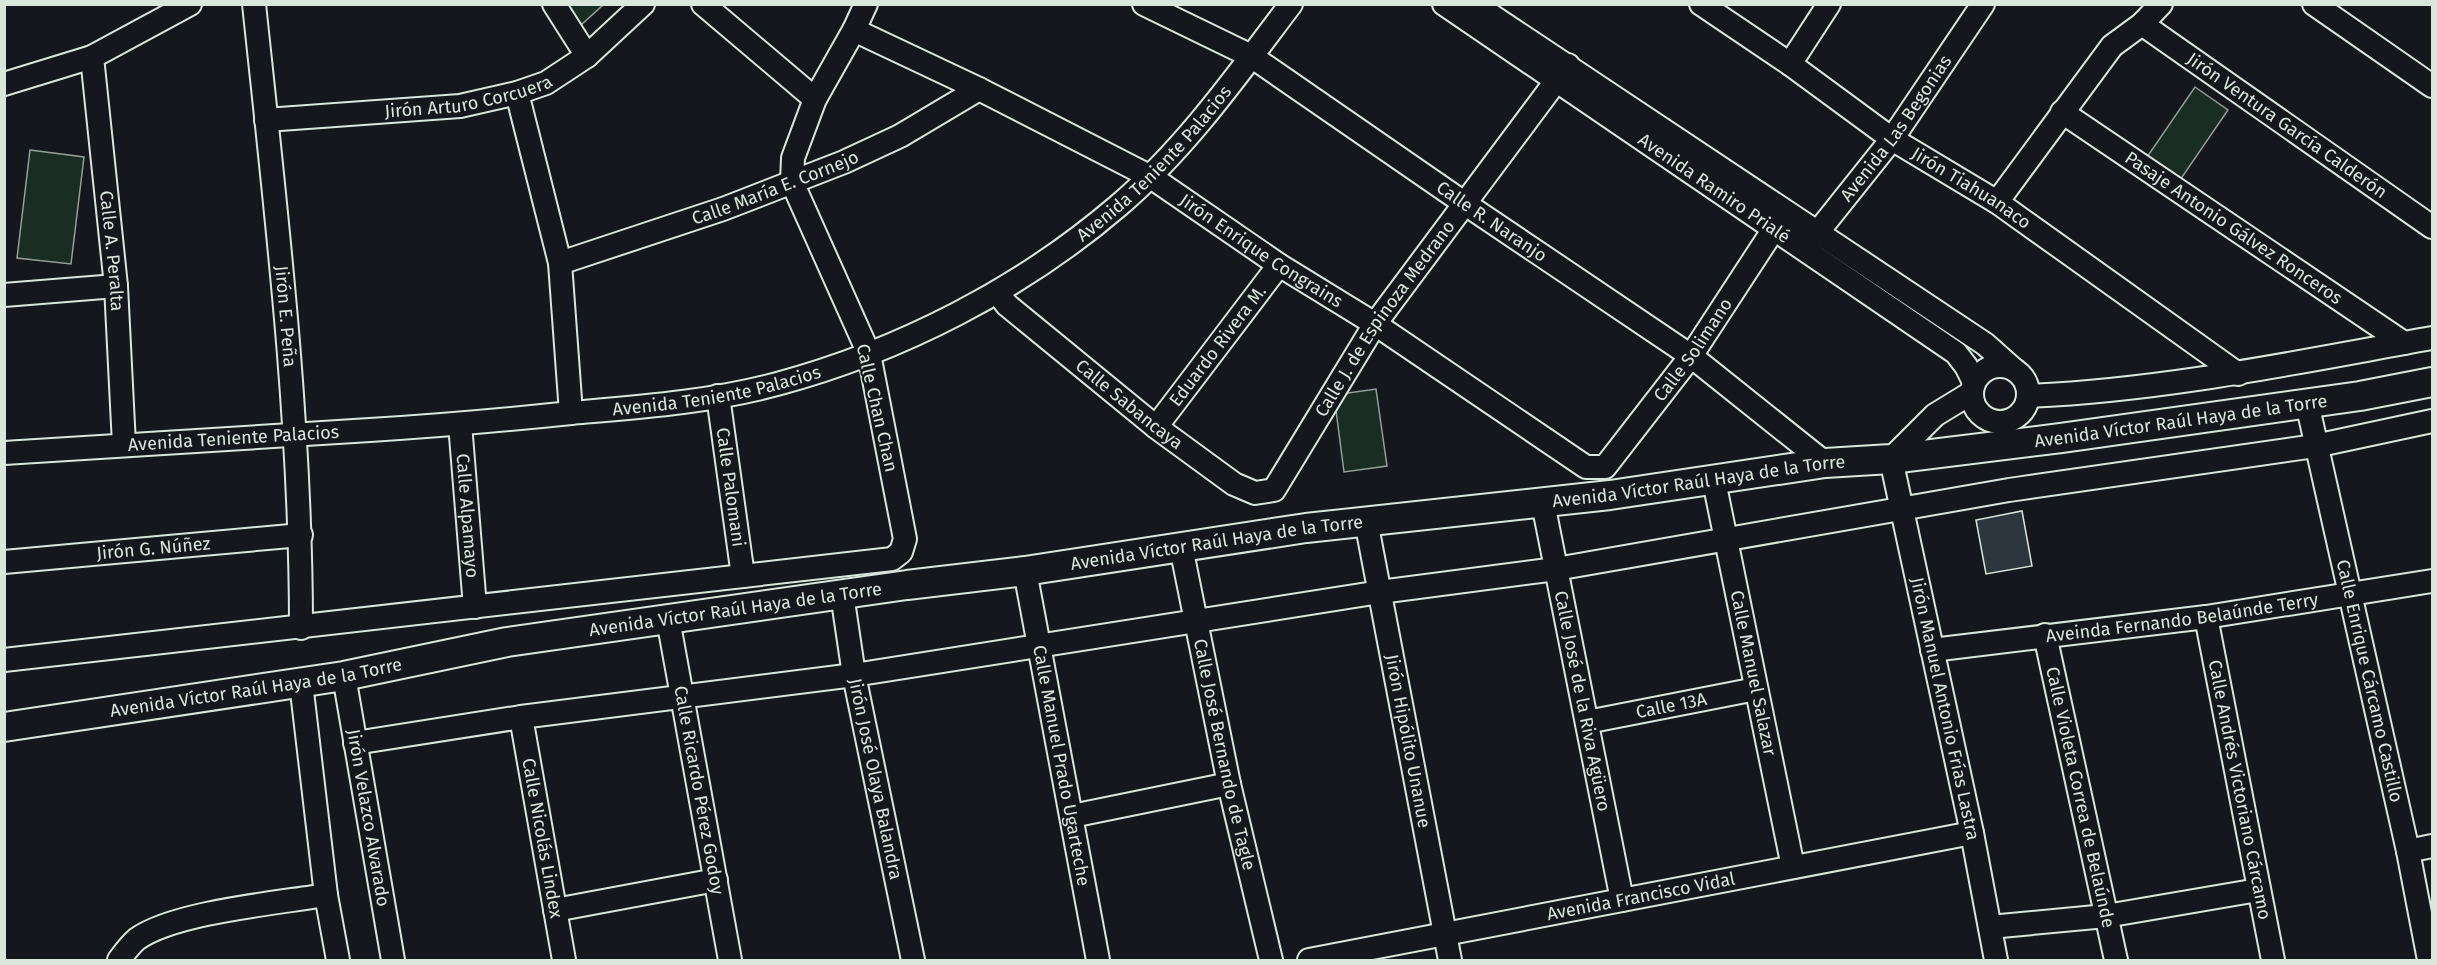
<svg xmlns="http://www.w3.org/2000/svg" width="2437" height="965" viewBox="0 0 2437 965" font-family="'Fira Sans',sans-serif">
<rect width="100%" height="100%" fill="#14181c"/>
<g fill="#1a2d24" stroke="#939e99" stroke-width="1.5">
<polygon points="567,5 603,5 582,24 575,21"/>
<polygon points="2195,87 2228,110 2178,183 2145,160"/>
<polygon points="30,150 84,157 71,264 17,258"/>
<polygon points="1376,389 1387,466 1344,472 1334,395"/>
</g>
<polygon fill="#2c363c" stroke="#d8e6dc" stroke-width="1.5" points="2022,511 2032,566 1986,574 1976,520"/>
<g fill="none" stroke-linecap="round" stroke-linejoin="round">
<defs>
<g id="minor">
<path id="s1" d="M 254,4 C 276,212 301,419 301,628"/>
<polyline points="554,4 587,56"/>
<polyline points="703,4 815,99"/>
<path id="s2" d="M 1144,4 L 1251,56 L 1464,203 L 1691,356 L 1825,463"/>
<path id="s3" d="M 1444,4 L 1956,353 L 1966,366 L 1974,382"/>
<polyline points="1474,4 1985,344 2012,368"/>
<path id="s4" d="M 1701,4 L 1790,64 L 1892,139 L 1997,202 L 2238,374"/>
<polyline points="2314,4 2432,86"/>
<path id="s5" d="M 2142,24 L 2432,227"/>
<path id="s6" d="M 854,30 L 979,89 L 1151,177 L 1279,265 L 1375,324 L 1586,467 L 1605,467 L 1691,356 L 1785,212"/>
<path id="s7" d="M 92,57 L 116,286 L 124,445"/>
<polyline points="1790,64 1829,4"/>
<polyline points="4,84 92,57 190,4"/>
<polyline points="517,93 560,263 571,413"/>
<path id="s8" d="M 2062,112 L 2404,343"/>
<path id="s9" d="M 266,120 L 460,106 L 517,93 L 546,83 L 587,56 L 643,4"/>
<polyline points="1997,202 2112,46 2142,24 2161,4"/>
<path id="s10" d="M 1809,243 L 1892,139 L 1983,4"/>
<path id="s11" d="M 560,263 L 723,209 L 844,162 L 900,136 L 979,89"/>
<path id="s12" d="M 997,292 L 1007,305 L 1156,427 L 1234,484 L 1255,493 L 1274,490 L 1375,324 L 1568,65"/>
<polyline points="4,295 116,286"/>
<circle cx="2000" cy="394" r="28"/>
<path id="s13" d="M 1971,393 L 1935,415 L 1891,459 L 1972,833 L 1996,960"/>
<path id="s14" d="M 718,396 L 743,576"/>
<path d="M 2028,396 C 2165,390 2298,362 2432,338"/>
<path id="s15" d="M 2307,403 L 2408,851 L 2429,960"/>
<path id="s16" d="M 460,424 L 475,607"/>
<path id="s17" d="M 1156,427 L 1279,265"/>
<path id="s18" d="M 4,453 C 126,445 248,437 370,430 C 437,426 504,420 571,413 C 640,407 710,402 777,384 C 900,351 1021,289 1118,206 C 1186,148 1238,74 1291,4"/>
<path id="s19" d="M 1714,481 L 1793,867"/>
<path id="s20" d="M 1543,503 L 1622,900"/>
<path id="s21" d="M 1366,521 L 1450,960"/>
<path id="s22" d="M 1181,547 L 1229,784 L 1271,960"/>
<path id="s23" d="M 4,562 L 301,535"/>
<path id="s24" d="M 1025,571 L 1098,960"/>
<path id="s25" d="M 842,594 L 854,675 L 913,960"/>
<path id="s26" d="M 2206,617 L 2273,960"/>
<path id="s27" d="M 668,619 L 730,960"/>
<path id="s28" d="M 2045,635 L 2116,960"/>
<path id="s29" d="M 1932,650 L 2206,617 L 2432,581"/>
<polyline points="4,660 892,559 901,552 905,539 869,354 792,182 793,158 815,99 854,30 866,4"/>
<path id="s30" d="M 344,676 L 393,960"/>
<polyline points="301,683 326,895 338,960"/>
<path id="s31" d="M 521,717 L 564,960"/>
<path id="s32" d="M 1587,722 L 1756,689"/>
<polyline points="355,743 521,717 854,675 1380,592 1556,569 2009,490 2315,446 2432,421"/>
<polyline points="1072,816 1229,784"/>
<polyline points="2408,851 2432,846"/>
<polyline points="555,910 716,880"/>
<polyline points="1990,927 2106,916 2258,890"/>
<path d="M 119,960 C 124,953 130,945 137,939 C 175,912 278,903 326,895"/>
<path id="s33" d="M 1309,960 L 1972,833"/>
</g>
<g id="major">
<path id="s34" d="M 4,727 L 344,676 L 507,642 L 907,585 L 1025,571 L 1306,528 L 1610,495 L 1825,463 L 1891,459 L 2061,438 L 2360,396 L 2432,382"/>
</g>
</defs>
<use href="#minor" stroke="#d8e6dc" stroke-width="26"/>
<use href="#major" stroke="#d8e6dc" stroke-width="32"/>
<use href="#minor" stroke="#14181c" stroke-width="22"/>
<use href="#major" stroke="#14181c" stroke-width="28"/>
</g>
<g text-anchor="middle" stroke-width="4.5" stroke-linejoin="round" paint-order="stroke">
<g font-size="18" fill="#d8e6dc" stroke="#14181c">
<text dy="6" stroke="none"><textPath href="#s9" startOffset="204">Jirón Arturo Corcuera</textPath></text>
<text dy="6" stroke="none"><textPath href="#s5" startOffset="177">Jirón Ventura García Calderón</textPath></text>
<text dy="6" stroke="none"><textPath href="#s10" startOffset="144">Avenida Las Begonias</textPath></text>
<text dy="6" stroke="none"><textPath href="#s18" startOffset="1220">Avenida Teniente Palacios</textPath></text>
<text dy="6" stroke="none"><textPath href="#s11" startOffset="228">Calle María E. Cornejo</textPath></text>
<text dy="6" stroke="none"><textPath href="#s3" startOffset="327">Avenida Ramiro Prialé</textPath></text>
<text dy="6" stroke="none"><textPath href="#s4" startOffset="327">Jirón Tiahuanaco</textPath></text>
<text dy="6" stroke="none"><textPath href="#s2" startOffset="411">Calle R. Naranjo</textPath></text>
<text dy="6" stroke="none"><textPath href="#s8" startOffset="207">Pasaje Antonio Gálvez Ronceros</textPath></text>
<text dy="6" stroke="none"><textPath href="#s6" startOffset="464">Jirón Enrique Congrains</textPath></text>
<text dy="6" stroke="none"><textPath href="#s7" startOffset="195">Calle A. Peralta</textPath></text>
<text dy="6" stroke="none"><textPath href="#s1" startOffset="314">Jirón E. Peña</textPath></text>
<text dy="6" stroke="none"><textPath href="#s12" startOffset="552">Calle J. de Espinoza Medrano</textPath></text>
<text dy="6" stroke="none"><textPath href="#s17" startOffset="102">Eduardo Rivera M.</textPath></text>
<text dy="6" stroke="none"><textPath href="#s6" startOffset="1020">Calle Solimano</textPath></text>
<text dy="6" stroke="none"><textPath href="#s18" startOffset="716">Avenida Teniente Palacios</textPath></text>
<text dy="6" stroke="none"><textPath href="#s12" startOffset="174">Calle Sabancaya</textPath></text>
<text transform="translate(877 408) rotate(77)" y="6">Calle Chan Chan</text>
<text dy="6" stroke="none"><textPath href="#s34" startOffset="2199">Avenida Víctor Raúl Haya de la Torre</textPath></text>
<text dy="6" stroke="none"><textPath href="#s18" startOffset="230">Avenida Teniente Palacios</textPath></text>
<text dy="6" stroke="none"><textPath href="#s34" startOffset="1713">Avenida Víctor Raúl Haya de la Torre</textPath></text>
<text dy="6" stroke="none"><textPath href="#s14" startOffset="92">Calle Palomani</textPath></text>
<text dy="6" stroke="none"><textPath href="#s16" startOffset="92">Calle Alpamayo</textPath></text>
<text dy="6" stroke="none"><textPath href="#s34" startOffset="1227">Avenida Víctor Raúl Haya de la Torre</textPath></text>
<text dy="6" stroke="none"><textPath href="#s23" startOffset="150">Jirón G. Núñez</textPath></text>
<text dy="6" stroke="none"><textPath href="#s34" startOffset="741">Avenida Víctor Raúl Haya de la Torre</textPath></text>
<text dy="6" stroke="none"><textPath href="#s29" startOffset="252">Aveinda Fernando Belaúnde Terry</textPath></text>
<text dy="6" stroke="none"><textPath href="#s19" startOffset="196">Calle Manuel Salazar</textPath></text>
<text dy="6" stroke="none"><textPath href="#s15" startOffset="285">Calle Enrique Cárcamo Castillo</textPath></text>
<text dy="6" stroke="none"><textPath href="#s34" startOffset="255">Avenida Víctor Raúl Haya de la Torre</textPath></text>
<text dy="6" stroke="none"><textPath href="#s20" startOffset="202">Calle José de la Riva Agüero</textPath></text>
<text dy="6" stroke="none"><textPath href="#s32" startOffset="86">Calle 13A</textPath></text>
<text dy="6" stroke="none"><textPath href="#s13" startOffset="360">Jirón Manuel Antonio Frías Lastra</textPath></text>
<text dy="6" stroke="none"><textPath href="#s21" startOffset="224">Jirón Hipólito Unanue</textPath></text>
<text dy="6" stroke="none"><textPath href="#s22" startOffset="212">Calle José Bernando de Tagle</textPath></text>
<text dy="6" stroke="none"><textPath href="#s24" startOffset="198">Calle Manuel Prado Ugarteche</textPath></text>
<text dy="6" stroke="none"><textPath href="#s25" startOffset="188">Jirón José Olaya Balandra</textPath></text>
<text dy="6" stroke="none"><textPath href="#s26" startOffset="176">Calle Andrés Victoriano Cárcamo</textPath></text>
<text dy="6" stroke="none"><textPath href="#s27" startOffset="174">Calle Ricardo Pérez Godoy</textPath></text>
<text dy="6" stroke="none"><textPath href="#s28" startOffset="166">Calle Violeta Correa de Belaúnde</textPath></text>
<text dy="6" stroke="none"><textPath href="#s30" startOffset="144">Jirón Velazco Alvarado</textPath></text>
<text dy="6" stroke="none"><textPath href="#s31" startOffset="123">Calle Nicolás Lindex</textPath></text>
<text dy="6" stroke="none"><textPath href="#s33" startOffset="338">Avenida Francisco Vidal</textPath></text>
</g>
</g>
<rect width="2437" height="965" fill="none" stroke="#d8e6dc" stroke-width="12"/>
</svg>
